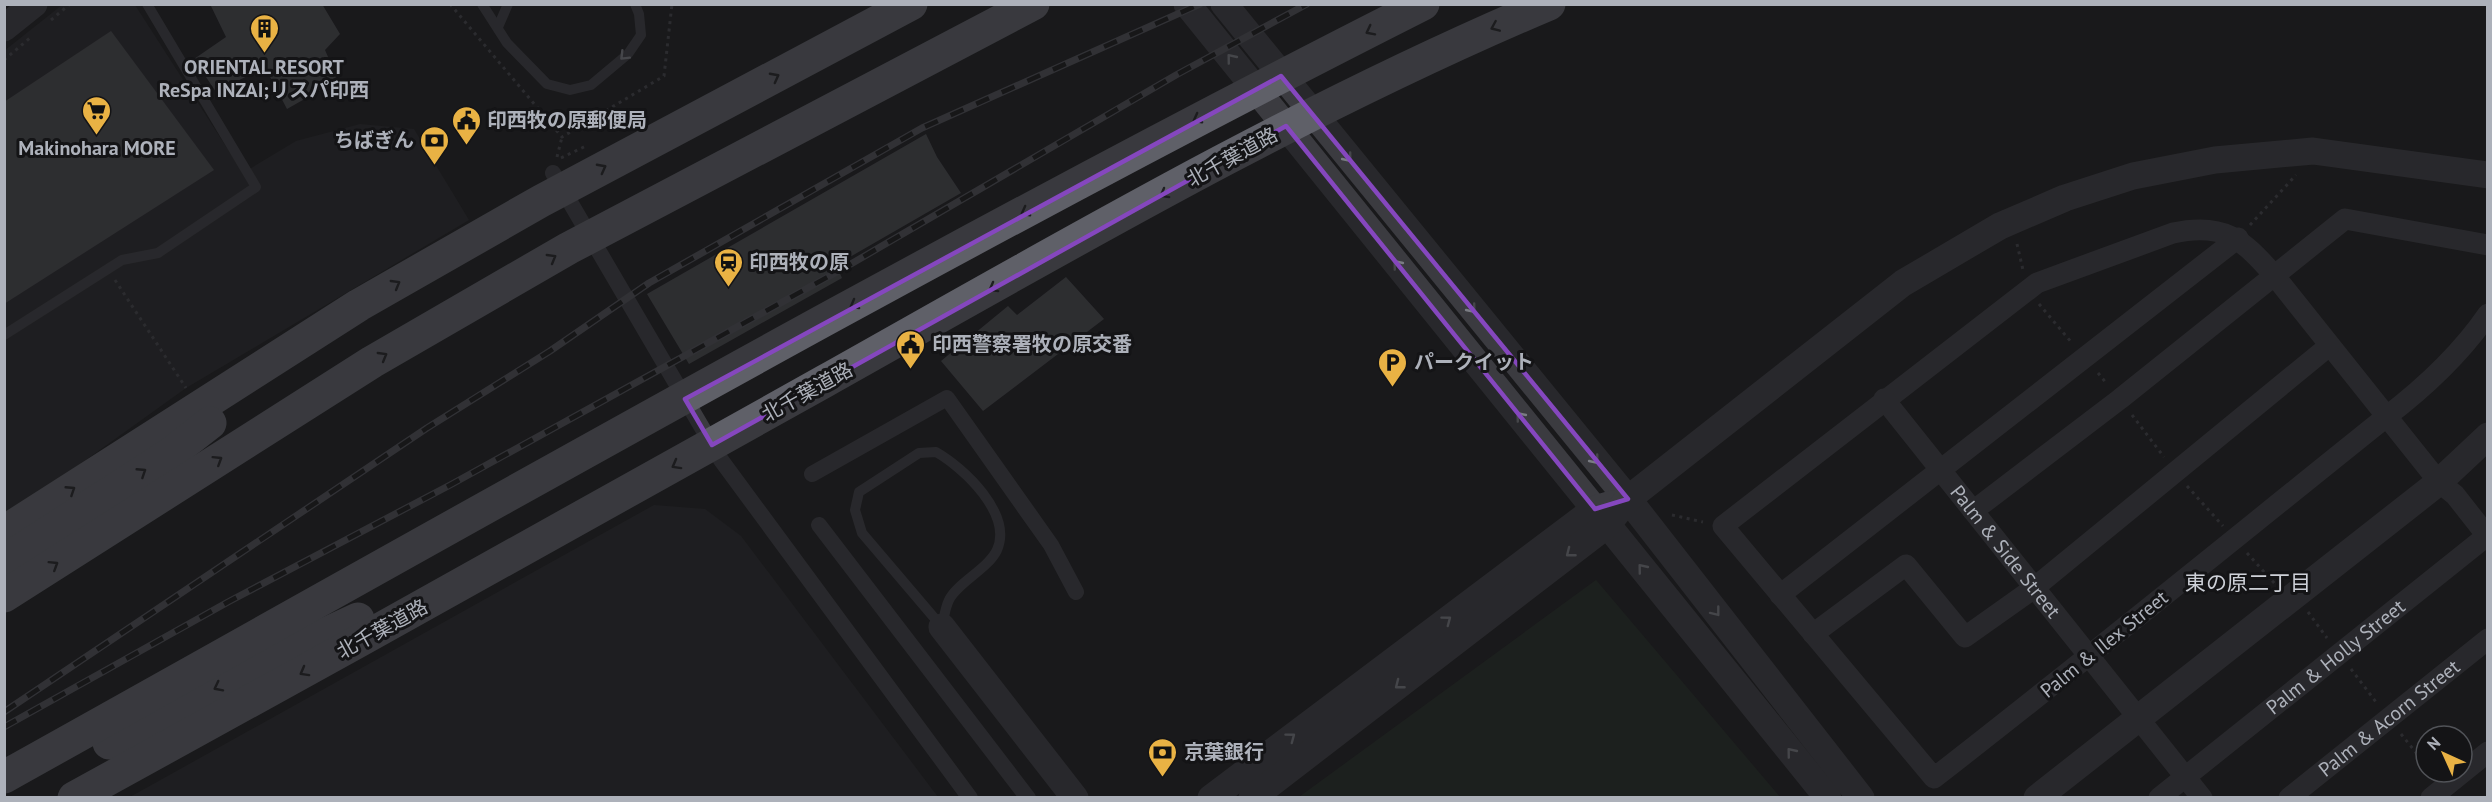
<svg xmlns="http://www.w3.org/2000/svg" width="2492" height="802" viewBox="0 0 2492 802" font-family="'PT Sans','Noto Sans JP',sans-serif">
<rect width="100%" height="100%" fill="#19191b"/>
<g fill="#252528">
<polygon points="62,5 135,5 243,173 296,141 360,124 414,129 469,220 186,388 5,518 4,51"/>
<polygon points="654,505 705,509 741,536 938,797 130,797"/>
</g>
<polygon fill="#212922" points="1596,580 1780,797 1299,797"/>
<g fill="#46474b">
<polygon points="210,4 322,4 340,34 325,50 338,80 287,109 265,67 216,92 194,59 226,37"/>
<polygon points="111,31 214,170 4,304 4,102"/>
<polygon points="926,134 937,157 961,193 836,265 842,278 689,364 647,294"/>
<polygon points="1066,277 1104,319 983,411 941,361 1008,306 1017,315"/>
</g>
<g fill="none" stroke-linecap="round" stroke-linejoin="round">
<g stroke="#414247" stroke-width="3" stroke-dasharray="3 4.5" stroke-linecap="butt">
<polyline points="450,4 562,137 664,76 672,4"/>
<polyline points="51,20 70,4"/>
<polyline points="4,60 30,38"/>
<polyline points="557,157 562,137"/>
<polyline points="561,158 588,145"/>
<polyline points="2250,225 2296,175"/>
<polyline points="2017,244 2023,270"/>
<polyline points="115,280 186,388"/>
<polyline points="2039,304 2072,343"/>
<polyline points="2098,373 2107,384"/>
<polyline points="2132,415 2164,457"/>
<polyline points="2187,486 2223,526"/>
<polyline points="1672,515 1703,522"/>
<polyline points="2247,553 2275,584"/>
<polyline points="2308,612 2327,638"/>
<polyline points="2351,669 2376,702"/>
<polyline points="2401,734 2426,765"/>
</g>
<g stroke="#3b3b40" stroke-width="10">
<polyline points="482,4 507,43 547,84 570,90 591,85 628,54 641,35 639,14 635,4"/>
<polyline points="498,27 508,4"/>
<polyline points="4,335 122,260 158,253 256,187 147,4"/>
<path d="M 936,452 C 964,468 1013,514 997,550 C 988,569 957,583 949,600 C 945,608 944,618 942,627 L 862,533 L 855,510 L 859,492 L 919,453 Z"/>
</g>
<g stroke="#3b3b40" stroke-width="16">
<polyline points="553,173 721,460 970,798"/>
<polyline points="812,474 947,398 1051,545 1076,592"/>
<polyline points="819,525 1028,798"/>
</g>
<g stroke="#3b3b40" stroke-width="21">
<path d="M 2488,314 C 2460,355 2424,388 2386,417 C 2235,538 2086,660 1934,778 L 1723,526 L 2037,283 L 2173,233 C 2224,222 2242,239 2274,275 L 2439,482 L 2455,495 L 2488,537"/>
<path id="s1" d="M 1884,399 L 2202,798"/>
<polyline points="1973,511 2120,399 2345,219 2488,245"/>
<polyline points="1780,595 2238,238"/>
<polyline points="1813,634 1906,565 1965,637 2034,588 2329,346"/>
<path id="s2" d="M 2159,798 L 2488,535"/>
<path id="s3" d="M 2289,798 L 2488,639"/>
<polyline points="2431,798 2488,752"/>
</g>
<g stroke="#3b3b40" stroke-width="27">
<polyline points="1187,4 1828,798"/>
<polyline points="1224,4 1628,499 1861,798"/>
<polyline points="4,28 34,4"/>
<polyline points="942,627 1075,798"/>
<polyline points="1211,798 1595,509 1612,504"/>
<polyline points="1252,798 1607,525 1628,499 1903,283 2000,226 2065,198 2133,176 2215,160 2313,151 2488,175"/>
<polyline points="2037,798 2439,482 2488,436"/>
</g>
<g stroke="#5f6068" stroke-width="33">
<polyline points="4,532 359,305 541,201 911,4"/>
<polyline points="4,561 169,455 210,423"/>
<polyline points="4,596 372,362 569,248 1033,4"/>
<polyline points="109,743 291,650 358,619"/>
<path d="M 4,777 C 474,515 942,247 1423,4"/>
<path d="M 74,798 C 325,660 575,522 825,381 C 1062,248 1298,110 1549,4"/>
</g>
<defs>
<g id="rail">
<polyline points="4,712 427,428 550,351 649,283 922,128 1200,4"/>
<polyline points="4,727 228,602 452,484 844,268 1176,75 1307,4"/>
</g>
</defs>
<use href="#rail" stroke="#4e4f55" stroke-width="7"/>
<use href="#rail" stroke="#141416" stroke-width="4.5" stroke-dasharray="14" stroke-linecap="butt"/>
</g>
<defs><path id="oneway-chevron" d="M-2-3.5L2.5 0L-2 3.5" fill="none" stroke-width="1.6" stroke-linecap="round" stroke-linejoin="round" transform="scale(1.5)"/></defs>
<g stroke="#1f1f22">
<use href="#oneway-chevron" transform="translate(1495 27) rotate(157)"/>
<use href="#oneway-chevron" transform="translate(1370 31) rotate(153)"/>
<use href="#oneway-chevron" transform="translate(775 77) rotate(-28)"/>
<use href="#oneway-chevron" transform="translate(1197 119) rotate(152)"/>
<use href="#oneway-chevron" transform="translate(602 168) rotate(-28)"/>
<use href="#oneway-chevron" transform="translate(1164 194) rotate(151)"/>
<use href="#oneway-chevron" transform="translate(1025 212) rotate(152)"/>
<use href="#oneway-chevron" transform="translate(552 258) rotate(-30)"/>
<use href="#oneway-chevron" transform="translate(396 284) rotate(-30)"/>
<use href="#oneway-chevron" transform="translate(993 288) rotate(151)"/>
<use href="#oneway-chevron" transform="translate(854 305) rotate(151)"/>
<use href="#oneway-chevron" transform="translate(383 356) rotate(-30)"/>
<use href="#oneway-chevron" transform="translate(218 460) rotate(-32)"/>
<use href="#oneway-chevron" transform="translate(676 465) rotate(151)"/>
<use href="#oneway-chevron" transform="translate(142 472) rotate(-33)"/>
<use href="#oneway-chevron" transform="translate(71 490) rotate(-33)"/>
<use href="#oneway-chevron" transform="translate(54 565) rotate(-32)"/>
<use href="#oneway-chevron" transform="translate(304 672) rotate(151)"/>
<use href="#oneway-chevron" transform="translate(218 687) rotate(153)"/>
</g>
<g stroke="#7a7c83">
<use href="#oneway-chevron" transform="translate(624 56) rotate(135)"/>
<use href="#oneway-chevron" transform="translate(1231 58) rotate(-129)"/>
<use href="#oneway-chevron" transform="translate(1348 158) rotate(51)"/>
<use href="#oneway-chevron" transform="translate(1397 264) rotate(-129)"/>
<use href="#oneway-chevron" transform="translate(1472 309) rotate(51)"/>
<use href="#oneway-chevron" transform="translate(1520 416) rotate(-129)"/>
<use href="#oneway-chevron" transform="translate(1595 460) rotate(51)"/>
<use href="#oneway-chevron" transform="translate(1570 553) rotate(142)"/>
<use href="#oneway-chevron" transform="translate(1642 568) rotate(-129)"/>
<use href="#oneway-chevron" transform="translate(1716 612) rotate(52)"/>
<use href="#oneway-chevron" transform="translate(1447 620) rotate(-37)"/>
<use href="#oneway-chevron" transform="translate(1399 685) rotate(142)"/>
<use href="#oneway-chevron" transform="translate(1291 737) rotate(-37)"/>
<use href="#oneway-chevron" transform="translate(1791 752) rotate(-129)"/>
</g>
<path d="M0 0H2492V802H0ZM 1281,76 L 1628,499 L 1595,509 L 1286,126 L 712,445 L 685,399 Z" fill="#19191b" fill-opacity=".55" fill-rule="evenodd"/>
<path fill="none" stroke="#8547be" stroke-width="4.5" stroke-linejoin="round" d="M 1281,76 L 1628,499 L 1595,509 L 1286,126 L 712,445 L 685,399 Z"/>
<defs>
<symbol id="building-pin" viewBox="-11 -11 22 30"><path d="M0 17L-7.5 6A9.5 9.5 0 1 1 7.5 6Z" fill="#e9b244" stroke="#141416"/><path d="M-4-6H4V6H1V3H-1V6H-4ZM-2.5-4.3h1.7v1.8h-1.7ZM.8-4.3h1.7v1.8H.8ZM-2.5-1h1.7V.8h-1.7ZM.8-1h1.7V.8H.8Z" fill="#111"/></symbol>
<symbol id="supermarket-pin" viewBox="-11 -11 22 30"><path d="M0 17L-7.5 6A9.5 9.5 0 1 1 7.5 6Z" fill="#e9b244" stroke="#141416"/><path d="M-6-5.5h2.5l.6 2H6L4.5 2H-2.5L-4.4-4H-6ZM-1.5 3.2a1.3 1.3 0 1 0 .1 0ZM3 3.2a1.3 1.3 0 1 0 .1 0Z" fill="#111"/></symbol>
<symbol id="civic-pin" viewBox="-11 -11 22 30"><path d="M0 17L-7.5 6A9.5 9.5 0 1 1 7.5 6Z" fill="#e9b244" stroke="#141416"/><path d="M-.6-6.5H3V-4.5H.6V-3L4-1V1h2V6H-6V1h2V-1L-.6-3ZM-1.2 2.5V6h2.4V2.5Z" fill="#111"/></symbol>
<symbol id="bank-pin" viewBox="-11 -11 22 30"><path d="M0 17L-7.5 6A9.5 9.5 0 1 1 7.5 6Z" fill="#e9b244" stroke="#141416"/><path d="M-6-4H6V4H-6ZM0-2.3a2.3 2.3 0 1 0 0 4.6a2.3 2.3 0 1 0 0-4.6Z" fill="#111"/></symbol>
<symbol id="station-pin" viewBox="-11 -11 22 30"><path d="M0 17L-7.5 6A9.5 9.5 0 1 1 7.5 6Z" fill="#e9b244" stroke="#141416"/><path d="M-3-6H3Q5-6 5-4V2Q5 4 3 4L4.5 6H3L1.5 4h-3L-3 6H-4.5L-3 4Q-5 4-5 2V-4Q-5-6-3-6ZM-3.5-4v3h7v-3ZM-3.5 1v1.5H-2V1ZM2 1v1.5H3.5V1Z" fill="#111"/></symbol>
<symbol id="parking-pin" viewBox="-11 -11 22 30"><path d="M0 17L-7.5 6A9.5 9.5 0 1 1 7.5 6Z" fill="#e9b244" stroke="#141416"/><path d="M-3.5-5.5H1a3.5 3.5 0 0 1 0 7H-1V5.5H-3.5ZM-1-3.4V-.6H.8a1.4 1.4 0 0 0 0-2.8Z" fill="#111"/></symbol>
</defs>
<g fill-rule="evenodd">
<use href="#building-pin" x="248" y="12" width="33" height="45"/>
<use href="#supermarket-pin" x="80" y="94" width="33" height="45"/>
<use href="#civic-pin" x="450" y="104" width="33" height="45"/>
<use href="#bank-pin" x="418" y="124" width="33" height="45"/>
<use href="#station-pin" x="712" y="246" width="33" height="45"/>
<use href="#civic-pin" x="894" y="328" width="33" height="45"/>
<use href="#parking-pin" x="1376" y="346" width="33" height="45"/>
<use href="#bank-pin" x="1146" y="736" width="33" height="45"/>
</g>
<g text-anchor="middle" stroke-width="6" stroke-linejoin="round" paint-order="stroke">
<g font-size="20" font-weight="bold" fill="#adb1ba" stroke="#141416" text-anchor="start">
<text x="264" y="74" text-anchor="middle">ORIENTAL RESORT<tspan x="264" dy="23">ReSpa INZAI;リスパ印西</tspan></text>
<text x="487" y="127">印西牧の原郵便局</text>
<text x="414" y="147" text-anchor="end">ちばぎん</text>
<text x="97" y="155" text-anchor="middle">Makinohara MORE</text>
<text x="749" y="269">印西牧の原</text>
<text x="932" y="351">印西警察署牧の原交番</text>
<text x="1414" y="369">パークイット</text>
<text x="1184" y="759">京葉銀行</text>
</g>
<g font-size="20" fill="#adb1ba" stroke="#141416">
<text transform="translate(1232 157) rotate(-29)" y="7">北千葉道路</text>
<text transform="translate(807 392) rotate(-29)" y="7">北千葉道路</text>
<text dy="7" stroke="none"><textPath href="#s1" startOffset="195">Palm &amp; Side Street</textPath></text>
<text transform="translate(382 629) rotate(-29)" y="7">北千葉道路</text>
<text transform="translate(2104 644) rotate(-39)" y="7">Palm &amp; Ilex Street</text>
<text dy="7" stroke="none"><textPath href="#s2" startOffset="226">Palm &amp; Holly Street</textPath></text>
<text dy="7" stroke="none"><textPath href="#s3" startOffset="128">Palm &amp; Acorn Street</textPath></text>
</g>
<g font-size="21" fill="#cdd0d7" stroke="#141416">
<text x="2248" y="590">東の原二丁目</text>
</g>
</g>
<rect width="2492" height="802" fill="none" stroke="#adb1ba" stroke-width="12"/>
<g transform="translate(2444 754) rotate(315)"><circle r="28" fill="#141416" stroke="#515358" stroke-width="1.5"/>
<path d="M0-4.5L10 22L0 15L-10 22Z" fill="#e9b244"/>
<text y="-9" font-size="16" font-weight="bold" text-anchor="middle" fill="#adb1ba">N</text>
</g>
</svg>
